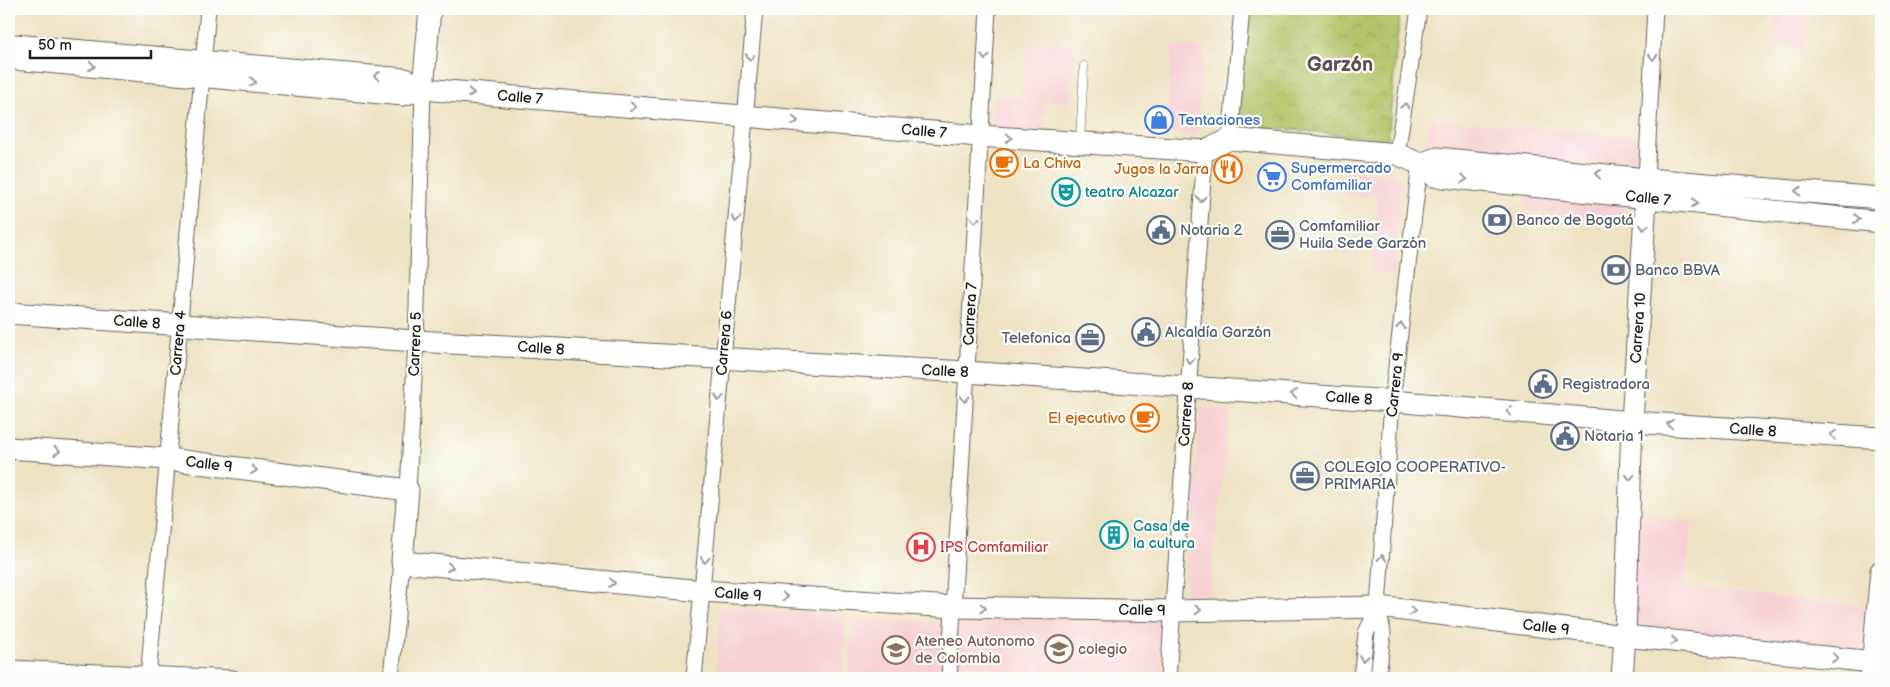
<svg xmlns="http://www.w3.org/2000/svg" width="1890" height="687" viewBox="0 0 1890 687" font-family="'Balsamiq Sans',sans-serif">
<defs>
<pattern id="park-crowns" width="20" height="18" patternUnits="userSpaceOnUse" patternTransform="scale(1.25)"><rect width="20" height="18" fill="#b1c468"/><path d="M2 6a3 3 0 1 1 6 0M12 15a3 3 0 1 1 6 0" fill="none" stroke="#98a85a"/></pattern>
</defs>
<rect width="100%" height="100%" fill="#fdfcf7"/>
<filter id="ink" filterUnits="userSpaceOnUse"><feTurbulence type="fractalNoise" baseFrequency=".02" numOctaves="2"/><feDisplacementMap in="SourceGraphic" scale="10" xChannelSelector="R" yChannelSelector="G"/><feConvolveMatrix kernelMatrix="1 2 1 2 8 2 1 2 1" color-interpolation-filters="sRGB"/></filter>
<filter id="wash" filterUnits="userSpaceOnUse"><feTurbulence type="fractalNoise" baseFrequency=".0096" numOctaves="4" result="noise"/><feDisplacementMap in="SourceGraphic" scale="20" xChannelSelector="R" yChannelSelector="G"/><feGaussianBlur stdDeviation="1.12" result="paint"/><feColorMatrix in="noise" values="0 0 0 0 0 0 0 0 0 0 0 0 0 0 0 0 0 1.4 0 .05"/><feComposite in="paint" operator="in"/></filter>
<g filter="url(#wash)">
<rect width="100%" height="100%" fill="#ede2c2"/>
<g fill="#f7cfd4">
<polygon points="1777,9 1807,9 1805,48 1772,44"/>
<polygon points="1028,42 1075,44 1071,102 1045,100 1043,134 991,132 993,96 1022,97"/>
<polygon points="1172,46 1204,48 1196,136 1166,134"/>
<polygon points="1430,119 1637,137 1636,169 1425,146"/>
<polygon points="1346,172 1402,175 1394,275 1372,273 1378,196 1344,196"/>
<polygon points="1527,186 1622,200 1621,221 1524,210"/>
<polygon points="1201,407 1230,410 1210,595 1186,596"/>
<polygon points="1639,517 1692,521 1684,587 1865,606 1859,651 1631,627"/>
<polygon points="720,607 846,615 844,678 716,678"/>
<polygon points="955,617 1165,620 1162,678 952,678"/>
<polygon points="852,619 943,622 939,678 849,678"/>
</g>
<polygon fill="url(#park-crowns)" stroke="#667042" points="1249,9 1400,9 1388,139 1238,125"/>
</g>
<g filter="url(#ink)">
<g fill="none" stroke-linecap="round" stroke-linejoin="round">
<defs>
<polyline id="lane" points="1080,141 1084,66"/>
<g id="street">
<polyline points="1230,139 1242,9"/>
<polyline points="1397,154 1419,9"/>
<polyline points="1646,179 1655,9"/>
<polyline points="408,490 416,341 423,89"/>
<polyline points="9,668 233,678"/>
<polyline points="148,678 208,9"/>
<polyline points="391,678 402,562"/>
<polyline points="694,678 755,9"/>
<polyline points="949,678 988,9"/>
<polyline points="1168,678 1205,151"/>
<polyline points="1361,678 1366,633 1378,607"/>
<polyline points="1378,678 1383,633 1378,607 1392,401 1420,164"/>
</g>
<g id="secondary">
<polyline points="15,45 405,79 423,89"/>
<polyline points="9,57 14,59 403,95 423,89 980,136 1205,151 1230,139 1397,154 1420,164 1434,176 1881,222"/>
<polyline points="423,89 430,9"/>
<polyline points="1420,164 1437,158 1646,179 1881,198"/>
<polyline points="9,313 416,341 966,372 1188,387 1392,401 1632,422 1881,438"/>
<polyline points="9,448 168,459 408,490 402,562 702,591 953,607 1172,611 1378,607 1625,636 1873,662"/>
<polyline points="1622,678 1625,636 1632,422 1646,198 1646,179"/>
<polyline points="1871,678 1881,571"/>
</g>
</defs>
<use href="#lane" stroke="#656156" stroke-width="9"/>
<use href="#street" stroke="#656156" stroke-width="17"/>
<use href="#secondary" stroke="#656156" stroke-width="23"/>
<use href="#lane" stroke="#fff" stroke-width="8"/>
<use href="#street" stroke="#fff" stroke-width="15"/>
<use href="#secondary" stroke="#fff" stroke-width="21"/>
</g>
<defs><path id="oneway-chevron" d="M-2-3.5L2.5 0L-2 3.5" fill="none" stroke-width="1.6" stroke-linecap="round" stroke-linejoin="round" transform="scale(1.25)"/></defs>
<g stroke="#999">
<use href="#oneway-chevron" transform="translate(750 57) rotate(95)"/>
<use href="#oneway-chevron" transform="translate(985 57) rotate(93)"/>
<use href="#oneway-chevron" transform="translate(1653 57) rotate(93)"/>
<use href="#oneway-chevron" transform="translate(92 66) rotate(6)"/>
<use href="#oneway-chevron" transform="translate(377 76) rotate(-175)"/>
<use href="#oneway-chevron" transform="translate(253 82) rotate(5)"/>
<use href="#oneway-chevron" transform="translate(471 93) rotate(5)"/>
<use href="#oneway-chevron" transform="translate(1405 106) rotate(-81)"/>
<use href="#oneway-chevron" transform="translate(633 107) rotate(5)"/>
<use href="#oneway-chevron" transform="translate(795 121) rotate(5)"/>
<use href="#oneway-chevron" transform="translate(1009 138) rotate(4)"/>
<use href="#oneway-chevron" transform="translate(1598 174) rotate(-174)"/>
<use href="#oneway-chevron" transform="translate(1464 179) rotate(6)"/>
<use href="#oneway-chevron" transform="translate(1798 191) rotate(-175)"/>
<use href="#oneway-chevron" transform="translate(1201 199) rotate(94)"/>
<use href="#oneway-chevron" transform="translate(1695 203) rotate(6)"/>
<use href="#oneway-chevron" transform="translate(736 219) rotate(95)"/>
<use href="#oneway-chevron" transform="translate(1857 219) rotate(6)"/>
<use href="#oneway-chevron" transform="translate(975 220) rotate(93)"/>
<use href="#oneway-chevron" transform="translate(1644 227) rotate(94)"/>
<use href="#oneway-chevron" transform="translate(1401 326) rotate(-83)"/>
<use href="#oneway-chevron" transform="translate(1190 361) rotate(94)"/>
<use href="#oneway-chevron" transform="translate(1294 394) rotate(-176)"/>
<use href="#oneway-chevron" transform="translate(719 398) rotate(95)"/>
<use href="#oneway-chevron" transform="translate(965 399) rotate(93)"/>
<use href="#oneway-chevron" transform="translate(1509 411) rotate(-175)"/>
<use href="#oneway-chevron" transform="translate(1670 424) rotate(-176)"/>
<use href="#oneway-chevron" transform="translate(1833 435) rotate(-176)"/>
<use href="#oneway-chevron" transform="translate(57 451) rotate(4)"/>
<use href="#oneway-chevron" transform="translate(254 470) rotate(7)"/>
<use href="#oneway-chevron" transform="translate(1630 477) rotate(92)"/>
<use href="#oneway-chevron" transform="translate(1382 558) rotate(-86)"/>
<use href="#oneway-chevron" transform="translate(705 560) rotate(95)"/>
<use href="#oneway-chevron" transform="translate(450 567) rotate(6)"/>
<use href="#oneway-chevron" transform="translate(612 583) rotate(6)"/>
<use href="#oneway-chevron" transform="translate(785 597) rotate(4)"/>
<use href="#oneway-chevron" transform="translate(983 608) rotate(1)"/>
<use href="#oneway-chevron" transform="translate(1198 610) rotate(-1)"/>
<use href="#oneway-chevron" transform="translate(1412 611) rotate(7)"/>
<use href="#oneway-chevron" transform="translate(1674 641) rotate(6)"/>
<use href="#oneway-chevron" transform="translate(1363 658) rotate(96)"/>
<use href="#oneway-chevron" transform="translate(1835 658) rotate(6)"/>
</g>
</g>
<defs>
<symbol id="shop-ring" viewBox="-11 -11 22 22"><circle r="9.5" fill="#fdfcf7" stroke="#3f7fe0" stroke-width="1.5"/><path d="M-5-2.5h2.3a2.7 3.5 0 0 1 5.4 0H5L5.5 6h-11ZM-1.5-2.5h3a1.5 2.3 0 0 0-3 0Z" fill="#3f7fe0"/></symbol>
<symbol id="cafe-ring" viewBox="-11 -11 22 22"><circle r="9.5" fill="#fdfcf7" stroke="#e8710a" stroke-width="1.5"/><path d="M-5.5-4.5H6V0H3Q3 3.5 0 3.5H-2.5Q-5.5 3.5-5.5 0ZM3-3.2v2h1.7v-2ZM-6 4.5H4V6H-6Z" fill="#e8710a"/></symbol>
<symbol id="restaurant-ring" viewBox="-11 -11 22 22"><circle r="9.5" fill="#fdfcf7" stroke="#e8710a" stroke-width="1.5"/><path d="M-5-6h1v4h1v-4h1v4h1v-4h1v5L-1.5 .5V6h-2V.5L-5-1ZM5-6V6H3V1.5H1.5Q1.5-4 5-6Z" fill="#e8710a"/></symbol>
<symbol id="supermarket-ring" viewBox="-11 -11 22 22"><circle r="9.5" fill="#fdfcf7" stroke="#3f7fe0" stroke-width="1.5"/><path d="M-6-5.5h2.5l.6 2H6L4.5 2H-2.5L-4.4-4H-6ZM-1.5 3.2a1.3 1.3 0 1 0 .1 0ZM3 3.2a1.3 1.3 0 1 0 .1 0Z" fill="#3f7fe0"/></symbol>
<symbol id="theatre-ring" viewBox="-11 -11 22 22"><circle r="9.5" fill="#fdfcf7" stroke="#0f9aa8" stroke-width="1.5"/><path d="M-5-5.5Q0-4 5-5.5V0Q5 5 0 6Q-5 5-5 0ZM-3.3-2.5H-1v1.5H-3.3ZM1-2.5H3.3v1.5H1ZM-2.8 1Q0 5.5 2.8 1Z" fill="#0f9aa8"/></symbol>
<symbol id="bank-ring" viewBox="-11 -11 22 22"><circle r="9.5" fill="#fdfcf7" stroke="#5c6f8a" stroke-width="1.5"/><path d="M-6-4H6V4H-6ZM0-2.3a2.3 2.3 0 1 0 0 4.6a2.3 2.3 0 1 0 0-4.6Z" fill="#5c6f8a"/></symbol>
<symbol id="civic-ring" viewBox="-11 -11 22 22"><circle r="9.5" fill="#fdfcf7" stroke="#5c6f8a" stroke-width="1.5"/><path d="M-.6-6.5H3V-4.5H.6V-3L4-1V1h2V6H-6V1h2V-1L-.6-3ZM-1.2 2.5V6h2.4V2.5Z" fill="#5c6f8a"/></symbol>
<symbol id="office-ring" viewBox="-11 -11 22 22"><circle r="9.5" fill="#fdfcf7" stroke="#5c6f8a" stroke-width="1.5"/><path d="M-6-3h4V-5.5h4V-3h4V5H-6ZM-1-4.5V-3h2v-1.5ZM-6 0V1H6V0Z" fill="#5c6f8a"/></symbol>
<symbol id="building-ring" viewBox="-11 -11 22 22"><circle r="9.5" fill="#fdfcf7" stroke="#0f9aa8" stroke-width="1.5"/><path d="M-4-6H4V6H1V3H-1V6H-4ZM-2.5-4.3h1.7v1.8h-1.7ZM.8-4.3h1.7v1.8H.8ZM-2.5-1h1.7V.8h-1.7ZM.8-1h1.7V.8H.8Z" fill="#0f9aa8"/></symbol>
<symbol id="hospital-ring" viewBox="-11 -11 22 22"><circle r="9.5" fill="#fdfcf7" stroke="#e0444e" stroke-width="1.5"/><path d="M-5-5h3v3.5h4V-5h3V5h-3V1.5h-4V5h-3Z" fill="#e0444e"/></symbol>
<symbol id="school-ring" viewBox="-11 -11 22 22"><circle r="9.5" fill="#fdfcf7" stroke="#8d6e63" stroke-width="1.5"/><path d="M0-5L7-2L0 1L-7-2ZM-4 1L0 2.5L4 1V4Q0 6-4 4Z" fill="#8d6e63"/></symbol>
</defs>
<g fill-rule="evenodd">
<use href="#shop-ring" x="1143" y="104" width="32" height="32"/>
<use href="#cafe-ring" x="988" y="147" width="32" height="32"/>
<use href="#restaurant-ring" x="1212" y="153" width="32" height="32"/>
<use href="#supermarket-ring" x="1256" y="161" width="32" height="32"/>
<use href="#theatre-ring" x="1050" y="176" width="32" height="32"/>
<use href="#bank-ring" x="1481" y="204" width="32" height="32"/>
<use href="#civic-ring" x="1145" y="214" width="32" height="32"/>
<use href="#office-ring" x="1264" y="219" width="32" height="32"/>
<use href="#bank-ring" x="1600" y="254" width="32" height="32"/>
<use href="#civic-ring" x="1130" y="316" width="32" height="32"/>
<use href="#office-ring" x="1074" y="322" width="32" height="32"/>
<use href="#civic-ring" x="1527" y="368" width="32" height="32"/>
<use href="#cafe-ring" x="1129" y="402" width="32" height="32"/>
<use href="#civic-ring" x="1549" y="420" width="32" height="32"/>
<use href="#office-ring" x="1289" y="460" width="32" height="32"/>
<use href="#building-ring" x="1098" y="519" width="32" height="32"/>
<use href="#hospital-ring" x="905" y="531" width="32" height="32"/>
<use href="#school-ring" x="1043" y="633" width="32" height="32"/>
<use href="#school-ring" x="880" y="634" width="32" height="32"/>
</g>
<g text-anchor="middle" stroke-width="4.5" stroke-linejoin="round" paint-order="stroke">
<g font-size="15" fill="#1c1c1c" stroke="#fdfcf7">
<text transform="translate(520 97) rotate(5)" y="5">Calle 7</text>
<text transform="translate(924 131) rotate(5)" y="5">Calle 7</text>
<text transform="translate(1648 198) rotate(6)" y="5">Calle 7</text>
<text transform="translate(970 314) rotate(-87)" y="5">Carrera 7</text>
<text transform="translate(137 322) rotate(4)" y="5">Calle 8</text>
<text transform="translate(1638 328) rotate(-86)" y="5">Carrera 10</text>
<text transform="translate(178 343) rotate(-85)" y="5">Carrera 4</text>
<text transform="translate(724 343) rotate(-85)" y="5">Carrera 6</text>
<text transform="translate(415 344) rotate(-88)" y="5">Carrera 5</text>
<text transform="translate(541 348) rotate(4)" y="5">Calle 8</text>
<text transform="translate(945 371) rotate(3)" y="5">Calle 8</text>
<text transform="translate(1395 385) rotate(-84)" y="5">Carrera 9</text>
<text transform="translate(1349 398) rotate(4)" y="5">Calle 8</text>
<text transform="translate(1186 414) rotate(-86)" y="5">Carrera 8</text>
<text transform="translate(1753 430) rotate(4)" y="5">Calle 8</text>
<text transform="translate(209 464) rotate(7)" y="5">Calle 9</text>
<text transform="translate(738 594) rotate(4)" y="5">Calle 9</text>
<text transform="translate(1142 610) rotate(1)" y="5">Calle 9</text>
<text transform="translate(1546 627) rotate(7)" y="5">Calle 9</text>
</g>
<g font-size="15" fill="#366cbe" stroke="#fdfcf7" text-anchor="start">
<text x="1178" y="125">Tentaciones</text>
<text x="1291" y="173">Supermercado<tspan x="1291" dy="17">Comfamiliar</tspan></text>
</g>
<g font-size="15" fill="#c56008" stroke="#fdfcf7" text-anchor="end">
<text x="1023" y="168" text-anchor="start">La Chiva</text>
<text x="1209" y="174">Jugos la Jarra</text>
<text x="1126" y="423">El ejecutivo</text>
</g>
<g font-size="15" fill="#0d838f" stroke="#fdfcf7" text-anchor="start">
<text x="1085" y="197">teatro Alcazar</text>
<text x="1133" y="531">Casa de<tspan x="1133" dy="17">la cultura</tspan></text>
</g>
<g font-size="15" fill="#4e5e75" stroke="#fdfcf7" text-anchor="start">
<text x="1516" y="225">Banco de Bogotá</text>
<text x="1299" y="231">Comfamiliar<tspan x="1299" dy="17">Huila Sede Garzón</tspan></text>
<text x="1180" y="235">Notaria 2</text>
<text x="1635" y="275">Banco BBVA</text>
<text x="1165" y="337">Alcaldía Garzón</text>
<text x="1071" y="343" text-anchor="end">Telefonica</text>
<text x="1562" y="389">Registradora</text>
<text x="1584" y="441">Notaria 1</text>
<text x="1324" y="472">COLEGIO COOPERATIVO-<tspan x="1324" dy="17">PRIMARIA</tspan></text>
</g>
<g font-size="15" fill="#be3a42" stroke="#fdfcf7" text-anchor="start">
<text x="940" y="552">IPS Comfamiliar</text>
</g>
<g font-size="15" fill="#785e54" stroke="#fdfcf7" text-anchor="start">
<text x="915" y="646">Ateneo Autonomo<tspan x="915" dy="17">de Colombia</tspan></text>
<text x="1078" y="654">colegio</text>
</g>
<g font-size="20" font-weight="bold" fill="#614d5a" stroke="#fdfcf7">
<text x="1340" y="71">Garzón</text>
</g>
</g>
<rect width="1890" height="687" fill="none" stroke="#fdfcf7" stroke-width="30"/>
<path d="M30 50v8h121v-8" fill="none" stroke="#1c1c1c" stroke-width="2.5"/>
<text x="38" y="50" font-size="15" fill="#1c1c1c" stroke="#fdfcf7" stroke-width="4" paint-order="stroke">50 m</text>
</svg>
